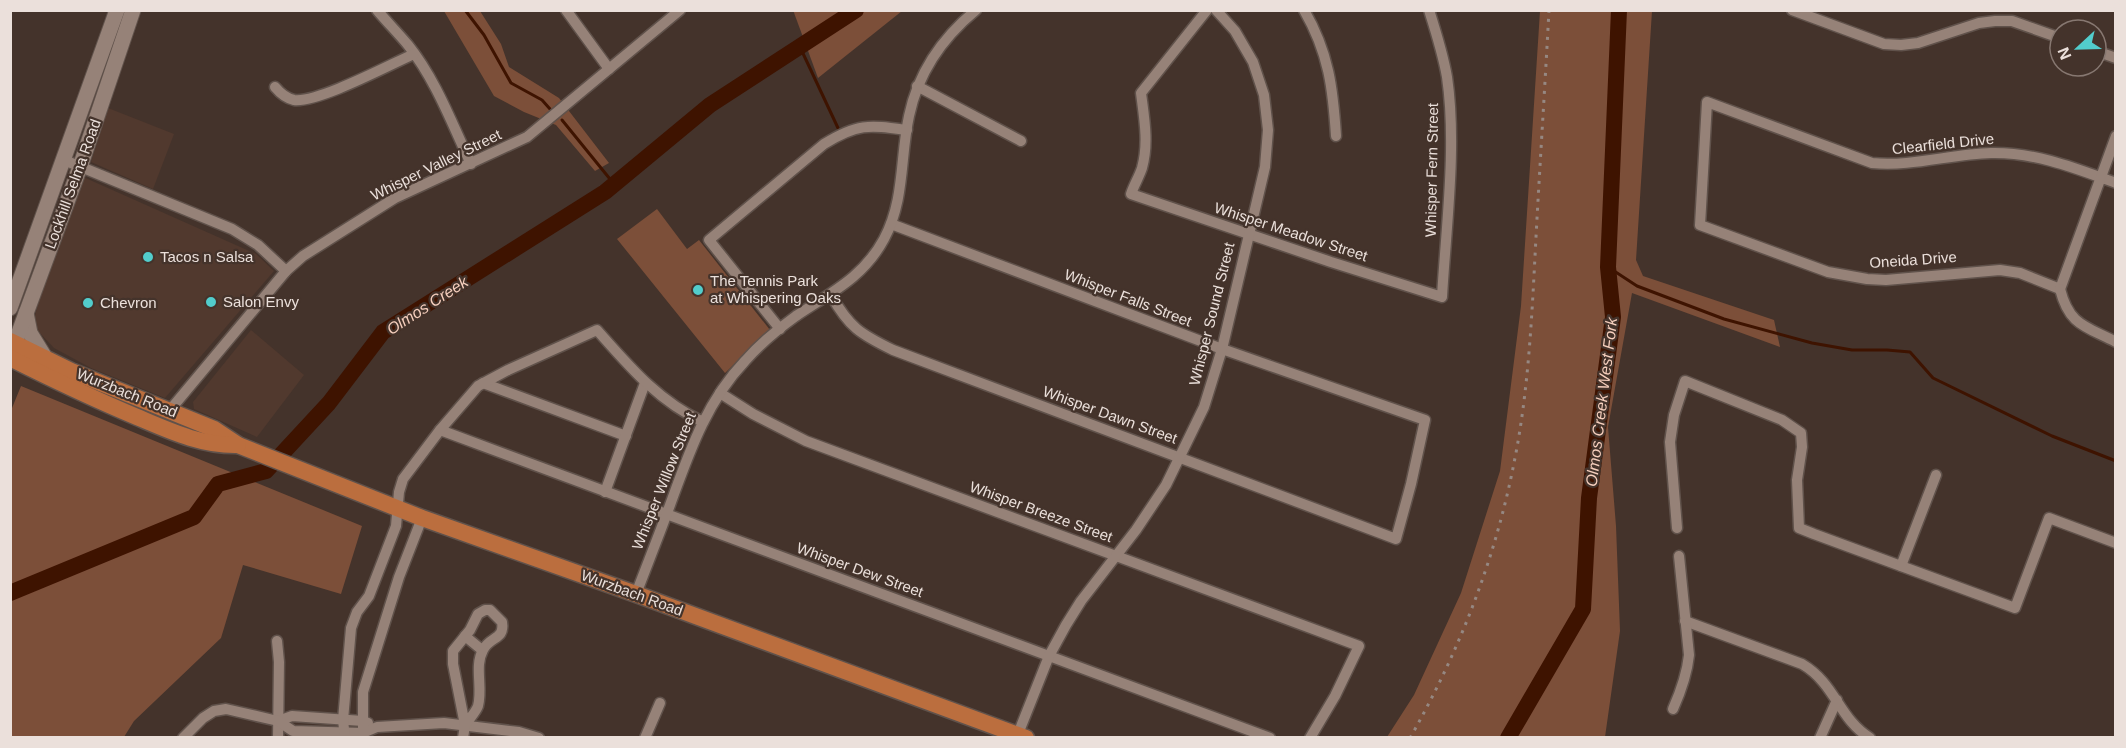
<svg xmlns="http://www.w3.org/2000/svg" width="2126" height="748" viewBox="0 0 2126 748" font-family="Helvetica,sans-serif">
<rect width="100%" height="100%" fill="#44332b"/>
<g fill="#51392e">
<polygon points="108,108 174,134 153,189 91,162"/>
<polygon points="81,176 256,254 274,271 165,398 91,368 54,348 37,330 34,319 51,255"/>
<polygon points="251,330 304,375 257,437 194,409 193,402"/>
</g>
<g fill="#7c4f39">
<polygon points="793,10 902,10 902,11 818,78"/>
<polygon points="444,11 480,11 501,44 509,67 559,98 609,163 595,171 556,125 524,112 494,96"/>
<polygon points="1540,11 1652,11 1636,260 1643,276 1774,320 1780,347 1632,293 1608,427 1616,526 1620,631 1605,737 1387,737 1414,695 1461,593 1500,471 1521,306"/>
<polygon points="657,209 687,249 699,240 770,330 725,373 617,239"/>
<polygon points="21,386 362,526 341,594 243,565 221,638 134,721 124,737 11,737 10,413"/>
</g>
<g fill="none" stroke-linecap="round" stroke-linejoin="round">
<g stroke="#3e1300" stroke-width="3">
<polyline points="465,10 484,35 511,83 542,100 550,109"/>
<polyline points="800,47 838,128"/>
<polyline points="562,120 614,184"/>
<polyline points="1608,267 1637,286 1724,319 1812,343 1852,350 1887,350 1910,352 1933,378 2052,436 2116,461"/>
</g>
<g stroke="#3e1300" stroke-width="16">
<polyline points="10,593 194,517 218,484 266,471 329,403 383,332 605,192 710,105 856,10"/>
<polyline points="1508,738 1583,609 1589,498 1613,317 1608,267 1619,10"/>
</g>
<defs>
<g id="street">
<path d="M 377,10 C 387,22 398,33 408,45 C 436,80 452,124 471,164"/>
<polyline points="566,10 609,69"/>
<path d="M 1207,10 L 1141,93 C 1144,117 1149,143 1142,168 C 1139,177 1134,185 1131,194 L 1331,262 L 1442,297 C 1446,227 1457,146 1447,77 C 1443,54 1436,32 1429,10"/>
<path d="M 1304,10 C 1329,53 1333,89 1336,136"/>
<polyline points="1792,10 1884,44 1901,45 1918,43 1979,23 1995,21 2012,21 2060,38"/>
<polyline points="2096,51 2116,58"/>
<polyline points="917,86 1021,141"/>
<path d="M 275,87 C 280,93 285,98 294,100 C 318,103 389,65 414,54"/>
<polyline points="64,160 232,229 258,245 286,271"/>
<path d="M 2060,289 L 2020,273 L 2000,270 L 1886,280 L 1867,279 L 1828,272 L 1700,225 L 1707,102 L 1872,163 C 1911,167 1951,154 1991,153 C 2035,152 2075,168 2116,183"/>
<polyline points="2060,289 2116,136"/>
<path d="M 2060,289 C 2069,325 2085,326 2116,342"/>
<path d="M 831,295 C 849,327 860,334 893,350 L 1396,539 L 1411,484 L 1425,420 L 1222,349 L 891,224"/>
<path d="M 780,329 L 709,240 L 824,144 C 858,123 869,125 907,130"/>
<polyline points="483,383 626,436"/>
<polyline points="720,393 753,414 806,441 1359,646 1335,696 1310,738"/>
<polyline points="170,410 286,271 303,256 395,198 527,137 680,10"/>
<polyline points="440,430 1270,738"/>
<polyline points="605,492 645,383"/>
<polyline points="1677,528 1670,442 1674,415 1685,381 1782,420 1801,433 1802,447 1797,480 1799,528 1814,534 2015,608 2049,518 2116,543"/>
<polyline points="1901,566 1936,475"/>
<path d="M 636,594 C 647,565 659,535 670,505 C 689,453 706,402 745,361 C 760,344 778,329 796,316 C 830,293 863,278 884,239 C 905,200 900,157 909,116 C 918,73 942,38 976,10"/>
<path d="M 1685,621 L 1802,664 C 1836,684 1838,718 1870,738"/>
<polyline points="465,636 482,650"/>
<polyline points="277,641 279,662 278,738"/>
<path d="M 1673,709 C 1681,691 1687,675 1689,655 L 1679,556"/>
<polyline points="278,721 292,716 363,721 368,723"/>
<polyline points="1018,734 1049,656 1066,625 1081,601 1136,530 1166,485 1204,407 1222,349 1265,167 1268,130 1264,95 1253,62 1235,31 1216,10"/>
<polyline points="183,738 203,718 214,711 226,709 278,721 293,731 363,733 377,727 444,723 519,732 539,738"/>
<path d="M 345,738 L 343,720 L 351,628 L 357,612 L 369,596 L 396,526 L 399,492 L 403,479 L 440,430 L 478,386 L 508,370 L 597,330 C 629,366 658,401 703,422"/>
<polyline points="363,738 363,692 399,577 422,518"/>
<path d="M 463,738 L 465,725 L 453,664 L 453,651 L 470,630 L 478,614 L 485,610 L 490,610 L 502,622 C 505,640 490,636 483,650 C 474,666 483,688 478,706 C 476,712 469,719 465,725"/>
<polyline points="645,738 660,703"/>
<polyline points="1820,738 1837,700"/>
</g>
<g id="secondary">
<polyline points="10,308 117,10"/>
<polyline points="26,313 30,333 46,359"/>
<polyline points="11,354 80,167 133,10"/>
</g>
<g id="primary">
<polyline points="10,341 71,371 214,429 238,445 422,518 636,594 1026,738"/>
<path d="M 10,358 C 52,379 94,399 137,417 C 170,431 202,446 238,445"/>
</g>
</defs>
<use href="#street" stroke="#60524b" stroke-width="13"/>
<use href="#secondary" stroke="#60524b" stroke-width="17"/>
<use href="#primary" stroke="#60524b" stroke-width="19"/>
<use href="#street" stroke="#968278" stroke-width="10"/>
<use href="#secondary" stroke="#968278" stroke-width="15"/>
<use href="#primary" stroke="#bb6e3e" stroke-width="16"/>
<path stroke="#968882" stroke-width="3" stroke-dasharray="3 6" stroke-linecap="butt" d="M 1410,738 C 1459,652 1495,560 1514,463 C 1529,389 1532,313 1536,237 C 1540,162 1545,86 1549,10"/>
</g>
<g fill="#52cdcc" stroke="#44332b" stroke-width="2">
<circle cx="148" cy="257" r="6"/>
<circle cx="698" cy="290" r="6"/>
<circle cx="211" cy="302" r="6"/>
<circle cx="88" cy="303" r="6"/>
</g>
<g text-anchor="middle" stroke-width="4.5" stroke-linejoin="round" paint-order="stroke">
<g font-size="15" fill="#ebe0db" stroke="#44332b">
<text transform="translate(1943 144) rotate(-6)" y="5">Clearfield Drive</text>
<text transform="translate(436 165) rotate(-26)" y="5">Whisper Valley Street</text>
<text transform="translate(1432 170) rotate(-89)" y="5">Whisper Fern Street</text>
<text transform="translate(73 184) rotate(-70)" y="5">Lockhill Selma Road</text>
<text transform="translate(1291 232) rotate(18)" y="5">Whisper Meadow Street</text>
<text transform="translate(1913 260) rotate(-4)" y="5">Oneida Drive</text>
<text transform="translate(1128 298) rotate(21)" y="5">Whisper Falls Street</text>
<text transform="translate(1212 314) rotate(-76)" y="5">Whisper Sound Street</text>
<text transform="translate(127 393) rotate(22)" y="5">Wurzbach Road</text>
<text transform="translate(1110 415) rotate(20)" y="5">Whisper Dawn Street</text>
<text transform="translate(664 481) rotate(-68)" y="5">Whisper Willow Street</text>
<text transform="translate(1041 512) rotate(20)" y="5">Whisper Breeze Street</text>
<text transform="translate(860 570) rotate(20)" y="5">Whisper Dew Street</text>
<text transform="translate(632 593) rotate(20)" y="5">Wurzbach Road</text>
</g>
<g font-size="15" fill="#ebe0db" stroke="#44332b" text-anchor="start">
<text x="160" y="262">Tacos n Salsa</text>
<text x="710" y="286">The Tennis Park<tspan x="710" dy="17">at Whispering Oaks</tspan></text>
<text x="223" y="307">Salon Envy</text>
<text x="100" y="308">Chevron</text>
</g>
<g font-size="16" font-style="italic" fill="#f6cfbd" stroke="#44332b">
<text transform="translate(427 305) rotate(-33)" y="6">Olmos Creek</text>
<text transform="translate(1601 402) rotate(-83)" y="6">Olmos Creek West Fork</text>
</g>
</g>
<rect width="2126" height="748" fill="none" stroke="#ebe0db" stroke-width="24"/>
<g transform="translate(2078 48) rotate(248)"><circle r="28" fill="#44332b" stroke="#877871" stroke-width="1.5"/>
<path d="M0-4.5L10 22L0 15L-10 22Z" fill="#52cdcc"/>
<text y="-9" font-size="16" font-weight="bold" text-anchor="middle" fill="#ebe0db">N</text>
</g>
</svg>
